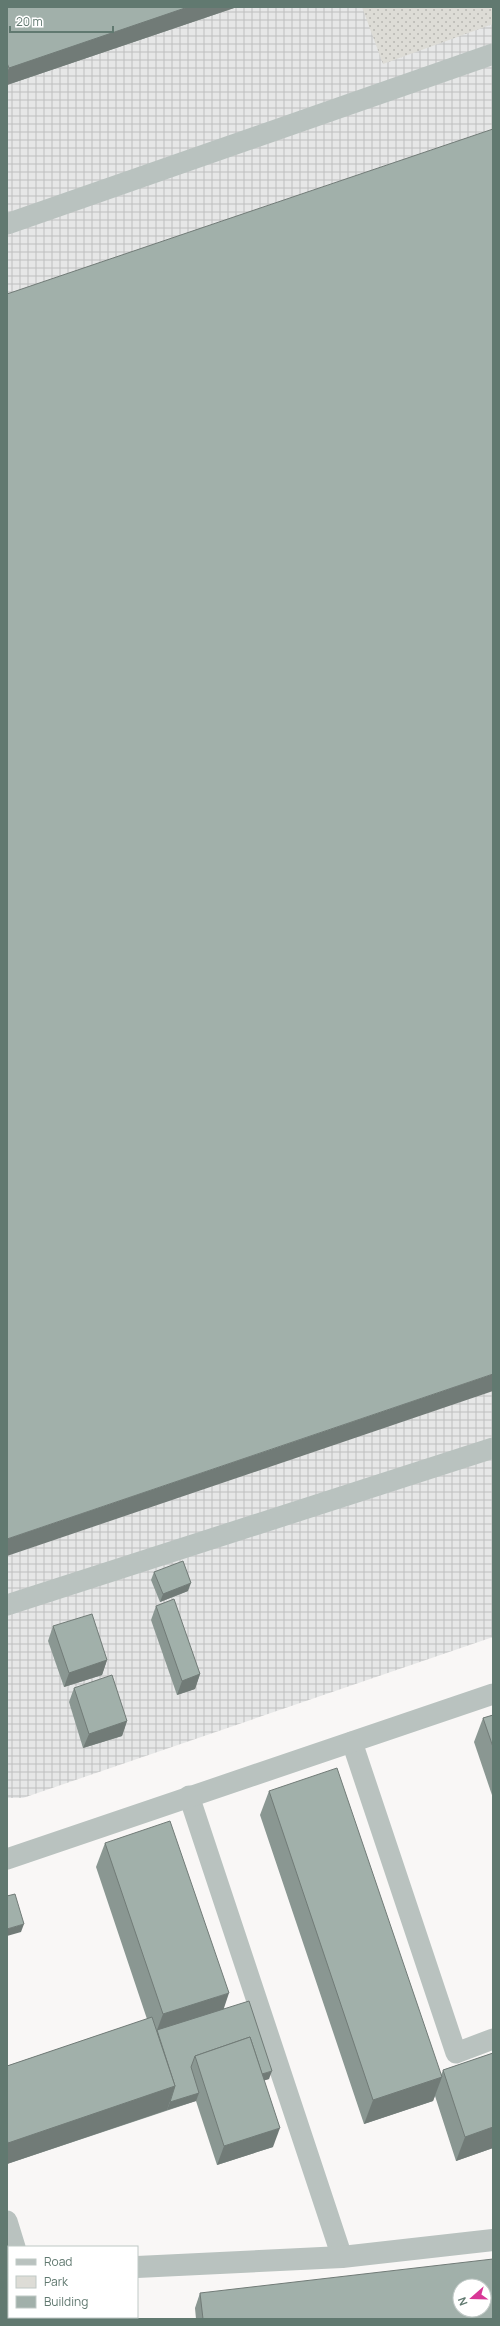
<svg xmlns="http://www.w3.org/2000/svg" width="500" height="2326" viewBox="0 0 500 2326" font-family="Manrope,sans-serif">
<defs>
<pattern id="industrial-grid" width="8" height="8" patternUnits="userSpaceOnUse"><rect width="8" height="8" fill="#e6e7e7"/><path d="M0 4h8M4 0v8" fill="none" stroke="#bec0c0"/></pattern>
<pattern id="green-dots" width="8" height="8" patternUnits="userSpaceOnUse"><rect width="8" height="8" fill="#dddcd6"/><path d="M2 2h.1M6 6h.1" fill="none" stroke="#b7b7b2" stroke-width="1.8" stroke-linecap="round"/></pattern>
<pattern id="forest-firs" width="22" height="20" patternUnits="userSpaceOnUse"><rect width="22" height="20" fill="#dddcd6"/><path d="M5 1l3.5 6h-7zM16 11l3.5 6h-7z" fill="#b7b7b2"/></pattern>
</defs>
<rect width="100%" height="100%" fill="#f9f7f6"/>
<polygon fill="url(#industrial-grid)" points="7,7 493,7 493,1637 23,1798 7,1798"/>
<polygon fill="url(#green-dots)" points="362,7 493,7 493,24 383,64"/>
<polygon fill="url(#forest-firs)" points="7,2287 9,2287 9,2317 78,2317 78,2319 7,2319"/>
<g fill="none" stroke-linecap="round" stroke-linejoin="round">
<g stroke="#b9c2bf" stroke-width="21">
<polyline points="7,224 493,54"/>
<polyline points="7,1605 493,1448"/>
<polyline points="352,1742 456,2053 493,2039"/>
<polyline points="189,1796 342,2257"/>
<polyline points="7,1859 493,1694"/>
<polyline points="7,2221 15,2247"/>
<polyline points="125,2317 125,2319"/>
</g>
<g stroke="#b9c2bf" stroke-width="22">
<polyline points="7,2266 9,2267"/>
<polyline points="137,2267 342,2257 493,2240"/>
</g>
</g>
<g fill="#8a9792">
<polygon points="7,7 237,7 7,85"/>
<polygon points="154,1572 188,1591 160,1602 151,1580"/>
<polygon points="156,1606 200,1674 195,1689 177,1695 151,1620"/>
<polygon points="53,1626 107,1660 102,1675 64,1687 48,1641"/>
<polygon points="74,1688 127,1721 122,1736 83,1748 69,1702"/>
<polygon points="493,1715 493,1798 474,1742 483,1718"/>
<polygon points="269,1791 441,2075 443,2070 493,2053 493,2148 456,2161 435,2096 433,2101 364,2124 260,1815"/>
<polygon points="105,1843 224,2009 269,2079 264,2080 273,2147 217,2165 196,2101 7,2164 7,2066 147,2019 96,1867"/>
<polygon points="200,2293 493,2319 196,2319 195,2308"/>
</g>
<g fill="#717b77">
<polygon points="188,7 237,7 7,85 7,72 9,68"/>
<polygon points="493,1374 493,1391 7,1556 7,1539"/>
<polygon points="191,1583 188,1591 160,1602 163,1594"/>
<polygon points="107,1660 102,1675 64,1687 69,1673"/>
<polygon points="200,1674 195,1689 177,1695 182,1681"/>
<polygon points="127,1721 122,1736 83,1748 89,1734"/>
<polygon points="24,1924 21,1932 7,1936 7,1929"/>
<polygon points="229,1993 221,2017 154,2038 163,2014"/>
<polygon points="272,2071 269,2079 253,2084 256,2076"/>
<polygon points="442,2077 433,2101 364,2124 373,2100"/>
<polygon points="175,2086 167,2110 7,2164 7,2146 8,2143"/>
<polygon points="199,2093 196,2101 167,2110 170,2102"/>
<polygon points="493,2127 493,2148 456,2161 465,2137"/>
<polygon points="280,2128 273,2147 217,2165 224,2146"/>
</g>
<g fill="#a1b0aa" stroke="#717b77" fill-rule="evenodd">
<polygon points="7,7 188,7 9,68 7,63"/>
<polygon points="493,129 493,1374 7,1539 7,294"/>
<polygon points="183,1561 191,1583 163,1594 154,1572"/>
<polygon points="174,1599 200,1674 182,1681 156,1606"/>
<polygon points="92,1614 107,1660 69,1673 53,1626"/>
<polygon points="112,1675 127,1721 89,1734 74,1688"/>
<polygon points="493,1715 493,1747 483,1718"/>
<polygon points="337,1768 442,2077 373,2100 269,1791"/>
<polygon points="170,1821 229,1993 163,2014 105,1843"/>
<polygon points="15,1894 24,1924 7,1929 7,1896"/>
<polygon points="249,2001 272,2071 262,2074 250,2037 195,2056 191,2067 199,2093 170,2102 175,2086 157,2030"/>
<polygon points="152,2017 175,2086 8,2143 7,2139 7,2066"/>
<polygon points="250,2037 280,2128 224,2146 195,2056"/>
<polygon points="493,2053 493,2127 465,2137 443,2070"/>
<path d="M 493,2259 L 493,2319 L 203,2319 L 200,2293 ZM 460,2286 L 484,2286 L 484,2310 L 460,2310 Z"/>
</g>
<rect width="500" height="2326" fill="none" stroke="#617970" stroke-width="16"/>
<rect x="8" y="2246" width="130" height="72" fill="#ffffff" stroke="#c0c9c6"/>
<rect x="16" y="2259" width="20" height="6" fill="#b9c2bf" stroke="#c0c9c6"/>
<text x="44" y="2266" font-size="12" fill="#617970">Road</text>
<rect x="16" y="2276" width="20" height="12" fill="#dddcd6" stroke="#c0c9c6"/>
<text x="44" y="2286" font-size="12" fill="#617970">Park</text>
<rect x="16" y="2296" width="20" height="12" fill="#a1b0aa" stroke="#c0c9c6"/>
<text x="44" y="2306" font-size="12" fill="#617970">Building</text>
<g transform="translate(472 2298) rotate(250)"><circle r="19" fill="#ffffff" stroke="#c0c9c6"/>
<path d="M0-3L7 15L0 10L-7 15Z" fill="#d83796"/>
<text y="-6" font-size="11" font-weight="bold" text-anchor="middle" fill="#617970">N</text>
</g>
<path d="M10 26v6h103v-6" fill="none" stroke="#617970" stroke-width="2"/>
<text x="16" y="26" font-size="12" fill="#617970" stroke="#ffffff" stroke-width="3" paint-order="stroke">20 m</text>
</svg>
